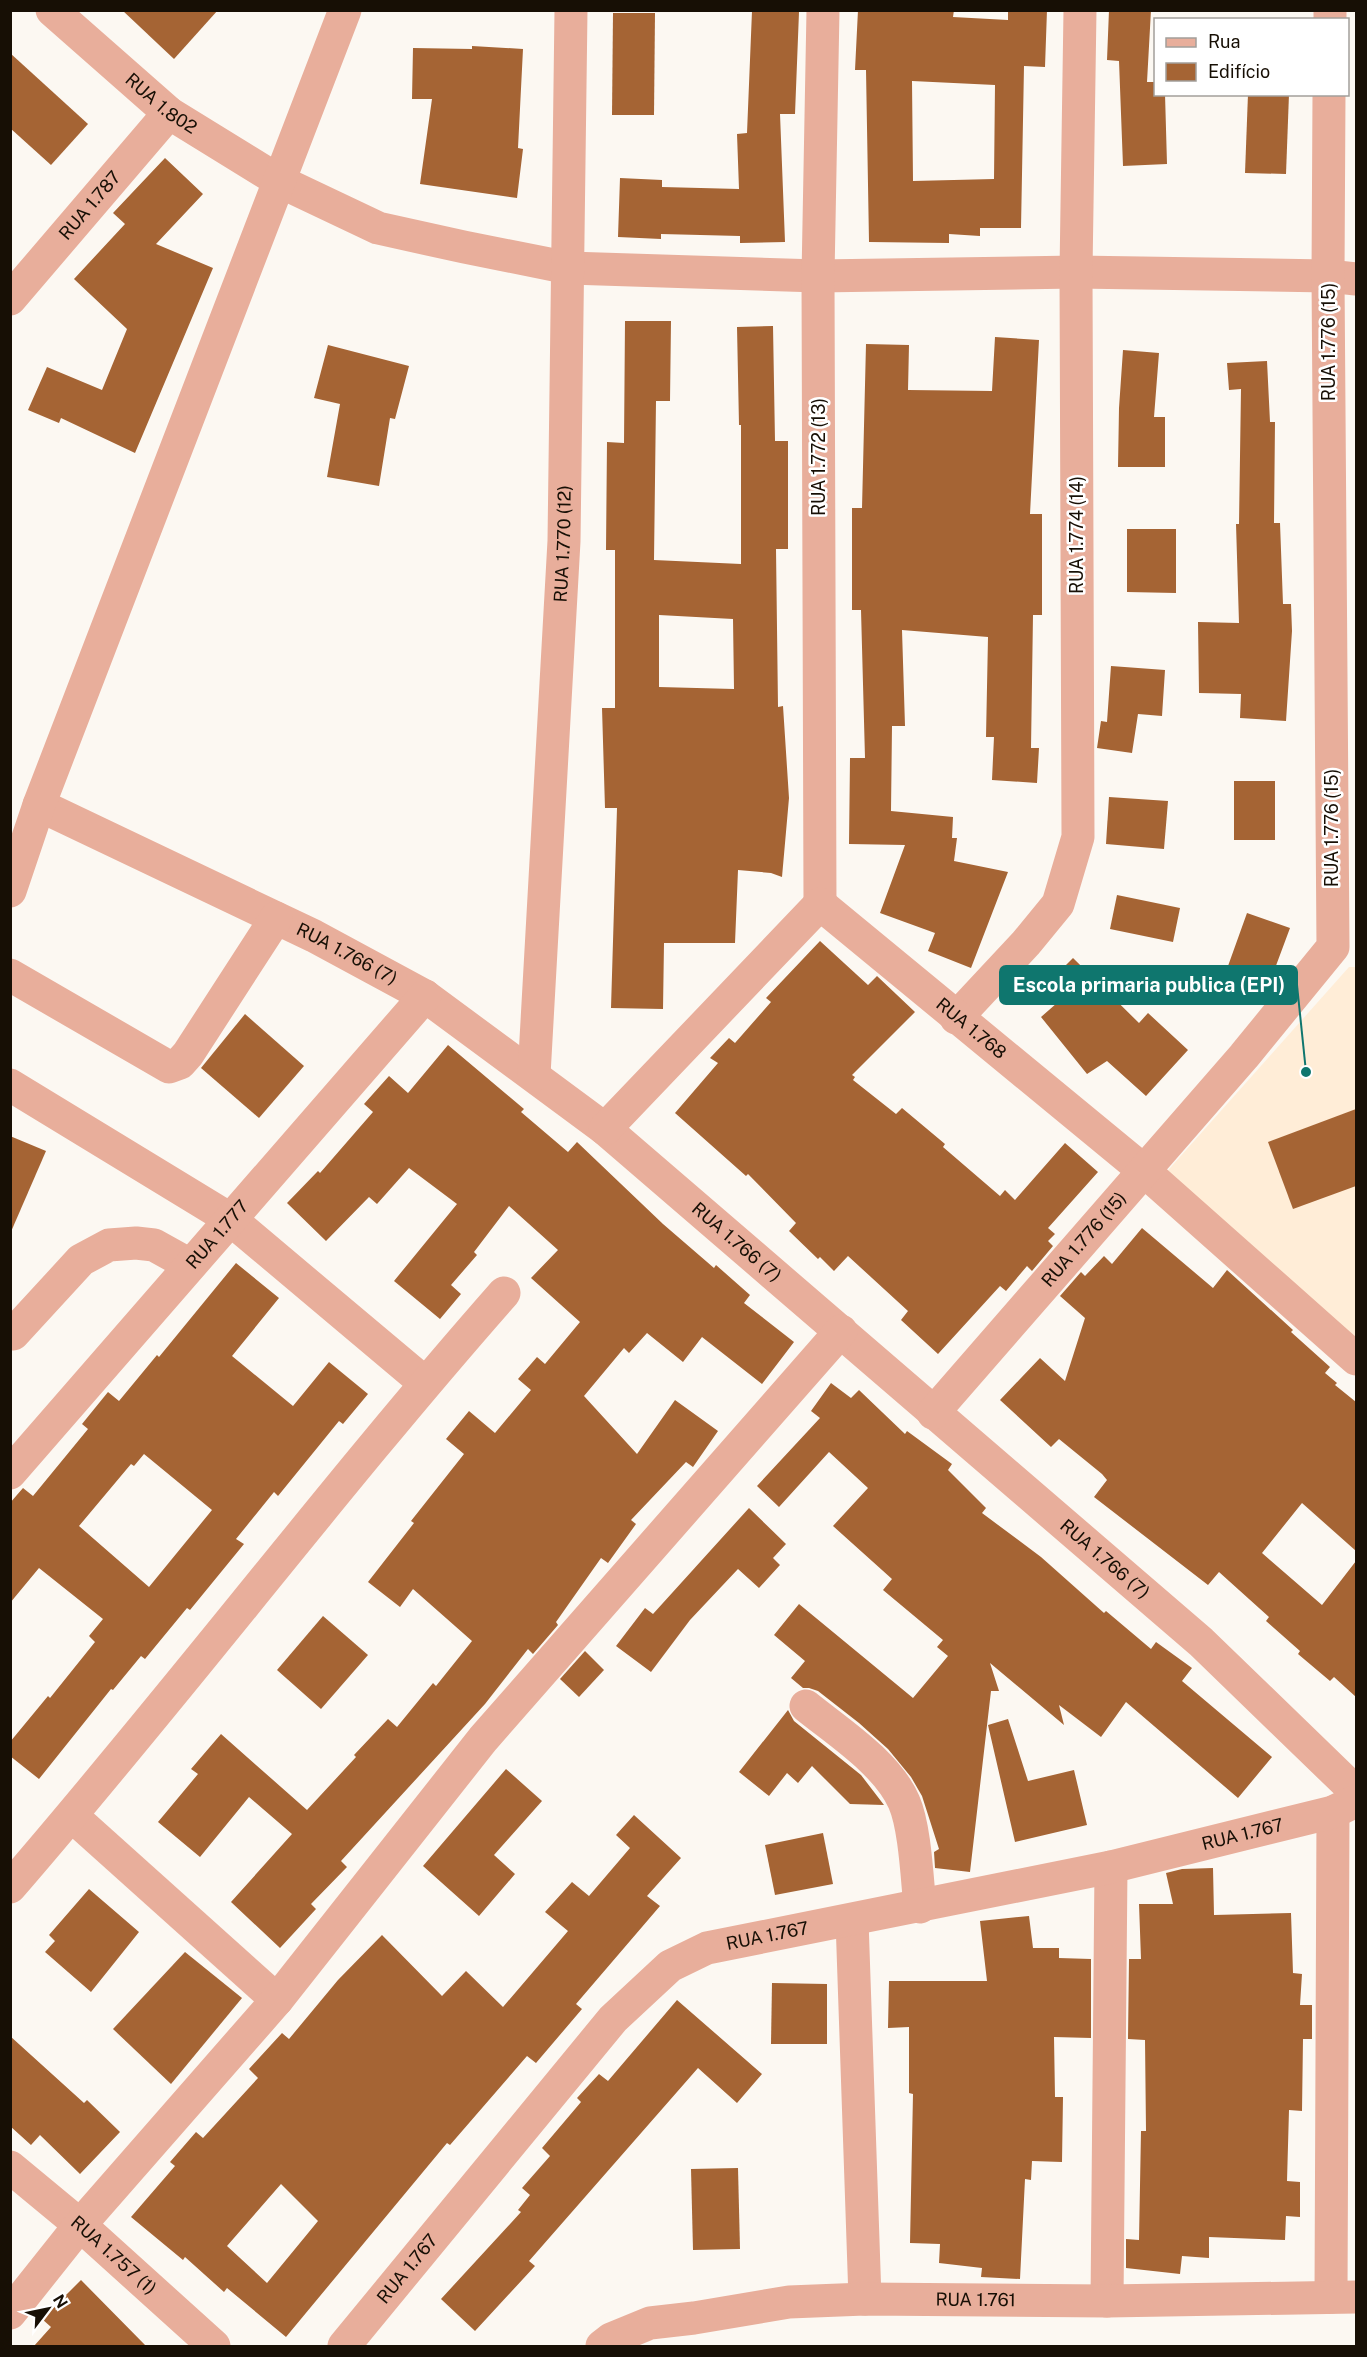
<svg xmlns="http://www.w3.org/2000/svg" width="1367" height="2357" viewBox="0 0 1367 2357" font-family="'Public Sans',sans-serif">
<rect width="100%" height="100%" fill="#fcf8f2"/>
<polygon fill="#ffedd7" points="1349,967 1356,967 1356,1341 1162,1177"/>
<g fill="#a56434" fill-rule="evenodd">
<polygon points="122,10 218,10 174,59"/>
<path d="M 858,10 L 954,10 L 953,17 L 1008,20 L 1008,10 L 1047,10 L 1045,67 L 1024,66 L 1021,228 L 980,228 L 980,236 L 949,234 L 949,243 L 869,242 L 866,70 L 855,70 ZM 912,81 L 995,85 L 994,179 L 913,181 Z"/>
<polygon points="1109,10 1151,10 1147,82 1155,82 1155,94 1165,94 1167,164 1123,166 1119,61 1107,60"/>
<polygon points="752,11 799,12 795,114 780,114 785,242 740,243 740,236 661,234 661,239 618,237 620,178 662,180 662,187 739,189 737,134 747,133"/>
<polygon points="613,13 655,13 654,115 612,115"/>
<polygon points="472,46 523,49 518,148 523,149 517,198 420,184 432,99 412,99 413,48 472,49"/>
<polygon points="10,53 88,124 51,165 10,128"/>
<polygon points="1248,94 1289,94 1286,174 1245,173"/>
<polygon points="165,158 203,194 156,244 213,268 135,453 61,418 59,423 28,410 47,367 102,390 127,329 74,279 125,224 113,213"/>
<path d="M 625,321 L 671,321 L 670,401 L 656,401 L 654,560 L 741,564 L 741,425 L 739,425 L 737,327 L 773,326 L 775,441 L 788,441 L 788,549 L 776,549 L 778,707 L 783,706 L 789,798 L 782,877 L 771,873 L 738,870 L 735,943 L 664,943 L 663,1009 L 611,1008 L 617,808 L 605,808 L 602,708 L 615,708 L 615,550 L 606,550 L 607,442 L 624,443 ZM 659,615 L 733,619 L 734,689 L 659,687 Z"/>
<polygon points="995,337 1039,340 1030,514 1042,514 1042,615 1033,615 1031,748 1039,748 1037,783 992,780 994,737 986,737 988,637 902,630 905,726 892,726 891,811 953,817 952,838 957,838 954,861 1008,872 971,968 928,951 935,933 880,913 905,845 849,844 850,758 865,758 861,610 852,610 852,508 862,508 866,344 909,345 908,390 992,391"/>
<polygon points="328,345 409,366 395,419 390,418 379,486 327,477 340,404 314,398"/>
<polygon points="1123,350 1159,353 1154,417 1165,417 1165,467 1118,467 1119,408"/>
<polygon points="1267,361 1270,422 1275,422 1274,523 1280,523 1283,604 1291,604 1292,631 1286,721 1240,718 1241,694 1199,693 1198,622 1239,623 1236,524 1239,524 1241,389 1229,390 1227,363"/>
<polygon points="1127,529 1176,529 1176,593 1127,592"/>
<polygon points="1111,666 1165,670 1162,716 1138,714 1132,753 1097,748 1101,721 1107,722"/>
<rect x="1234" y="781" width="41" height="59"/>
<polygon points="1109,797 1168,801 1164,849 1106,844"/>
<polygon points="1117,895 1180,908 1173,942 1110,929"/>
<polygon points="1247,913 1290,928 1274,971 1258,965 1254,975 1228,966"/>
<polygon points="820,941 868,985 877,976 915,1012 852,1075 855,1077 853,1080 896,1114 902,1108 945,1144 943,1147 1000,1196 1005,1190 1015,1200 1065,1143 1098,1172 1048,1228 1055,1234 1048,1241 1053,1246 1032,1271 1027,1266 1006,1291 1000,1286 938,1354 901,1320 908,1311 848,1256 834,1271 820,1257 818,1259 789,1231 796,1223 748,1174 746,1176 675,1113 718,1063 710,1058 729,1038 735,1043 771,1002 766,998"/>
<polygon points="1073,958 1139,1023 1148,1013 1188,1050 1146,1096 1107,1061 1087,1074 1041,1017 1057,1003 1043,988"/>
<polygon points="245,1014 304,1066 259,1118 201,1068"/>
<polygon points="448,1045 524,1109 521,1112 568,1152 577,1142 663,1224 714,1268 716,1265 750,1295 744,1303 794,1342 762,1384 702,1337 683,1362 647,1333 629,1353 624,1348 584,1396 637,1454 675,1400 718,1431 693,1467 686,1462 631,1520 636,1524 608,1563 601,1558 556,1622 558,1625 533,1654 528,1649 485,1704 341,1861 347,1867 311,1904 316,1909 280,1948 231,1902 292,1834 249,1797 200,1857 158,1822 198,1774 191,1769 221,1734 307,1810 356,1757 354,1755 388,1719 397,1727 433,1683 436,1686 472,1641 413,1589 400,1607 368,1582 414,1523 411,1521 464,1454 446,1439 469,1411 495,1433 531,1390 518,1379 537,1357 545,1364 580,1322 531,1278 558,1250 509,1206 474,1252 477,1255 451,1285 461,1294 440,1319 394,1281 457,1204 409,1168 377,1204 369,1197 326,1241 287,1203 318,1171 320,1173 373,1112 364,1104 389,1076 408,1093"/>
<polygon points="1356,1109 1356,1186 1293,1209 1268,1142"/>
<polygon points="10,1136 46,1151 10,1234"/>
<polygon points="1142,1228 1213,1288 1227,1270 1293,1330 1291,1332 1330,1367 1325,1373 1337,1383 1335,1385 1356,1402 1356,1551 1302,1503 1262,1553 1322,1605 1356,1561 1356,1697 1334,1677 1330,1681 1298,1654 1300,1651 1266,1621 1269,1617 1219,1572 1208,1585 1094,1497 1107,1480 1102,1474 1059,1439 1051,1447 1000,1400 1040,1358 1065,1381 1085,1318 1060,1296 1081,1272 1085,1276 1104,1256 1112,1264"/>
<path d="M 236,1263 L 279,1298 L 232,1356 L 293,1406 L 329,1362 L 368,1394 L 343,1424 L 339,1421 L 278,1496 L 274,1492 L 236,1539 L 244,1544 L 190,1610 L 187,1608 L 145,1659 L 141,1656 L 113,1690 L 111,1689 L 39,1779 L 10,1756 L 10,1742 L 48,1696 L 50,1698 L 95,1642 L 89,1636 L 103,1619 L 39,1568 L 10,1603 L 10,1503 L 23,1488 L 33,1496 L 88,1429 L 82,1424 L 108,1392 L 119,1401 L 157,1355 L 159,1357 ZM 144,1454 L 212,1510 L 149,1587 L 79,1526 L 131,1464 L 134,1466 Z"/>
<polygon points="831,1383 851,1398 859,1390 905,1434 907,1431 952,1464 948,1470 986,1508 982,1513 1041,1557 1104,1613 1106,1611 1151,1649 1156,1642 1192,1668 1182,1681 1272,1757 1238,1798 1126,1702 1101,1737 1059,1705 1064,1725 990,1663 999,1691 991,1691 970,1872 935,1868 934,1852 939,1849 922,1796 911,1777 888,1749 859,1723 818,1691 809,1688 803,1688 791,1678 805,1661 774,1635 799,1604 913,1698 948,1656 937,1647 943,1640 883,1590 892,1579 833,1526 868,1488 829,1452 779,1507 757,1486 820,1418 811,1411"/>
<polygon points="749,1508 786,1544 773,1558 780,1565 759,1588 738,1569 690,1620 651,1672 616,1646 645,1608 653,1614"/>
<polygon points="323,1616 368,1655 321,1709 277,1670"/>
<polygon points="585,1651 604,1670 579,1697 560,1679"/>
<polygon points="788,1710 794,1721 861,1775 884,1805 850,1804 812,1766 798,1783 787,1773 769,1796 739,1772"/>
<polygon points="1008,1719 1028,1781 1074,1770 1087,1825 1015,1842 988,1725"/>
<polygon points="506,1769 542,1801 494,1855 515,1874 479,1916 423,1866"/>
<path d="M 634,1815 L 681,1858 L 647,1896 L 660,1906 L 576,2004 L 582,2009 L 536,2063 L 527,2056 L 450,2145 L 447,2143 L 286,2337 L 227,2288 L 224,2292 L 185,2257 L 183,2260 L 131,2217 L 175,2166 L 170,2162 L 196,2132 L 203,2138 L 258,2078 L 249,2069 L 282,2033 L 289,2039 L 338,1980 L 382,1935 L 442,1996 L 466,1971 L 503,2007 L 568,1931 L 545,1912 L 572,1882 L 589,1896 L 630,1848 L 616,1835 ZM 281,2184 L 318,2221 L 267,2283 L 227,2246 Z"/>
<polygon points="823,1833 833,1884 775,1895 765,1845"/>
<polygon points="1213,1868 1214,1915 1291,1913 1293,1973 1302,1974 1300,2005 1312,2005 1312,2039 1303,2039 1302,2111 1289,2110 1287,2181 1300,2182 1300,2217 1286,2216 1285,2240 1209,2237 1209,2258 1182,2256 1180,2274 1126,2268 1126,2239 1139,2240 1141,2131 1146,2131 1145,2040 1128,2039 1129,1959 1141,1959 1139,1904 1173,1904 1166,1873 1182,1869"/>
<polygon points="89,1889 139,1932 91,1992 45,1952 55,1941 49,1935"/>
<polygon points="1029,1916 1033,1948 1059,1948 1059,1958 1091,1959 1091,2038 1054,2037 1055,2097 1063,2097 1062,2162 1032,2161 1031,2180 1025,2179 1020,2279 981,2277 982,2268 939,2263 940,2244 910,2243 913,2094 909,2093 909,2027 888,2028 889,1981 987,1981 980,1921"/>
<polygon points="185,1952 242,1998 171,2084 113,2029"/>
<polygon points="772,1983 827,1984 827,2044 771,2044"/>
<polygon points="677,2000 762,2074 737,2103 698,2068 529,2261 535,2266 475,2331 441,2299 521,2212 518,2210 530,2195 522,2188 550,2156 542,2148 581,2102 577,2098 599,2074 608,2081"/>
<polygon points="10,2036 84,2103 87,2100 120,2132 80,2174 40,2135 31,2145 10,2126"/>
<polygon points="738,2168 740,2249 693,2250 691,2169"/>
<polygon points="81,2280 146,2346 34,2346 51,2327 42,2319"/>
</g>
<g fill="none" stroke-linecap="round" stroke-linejoin="round">
<g stroke="#e8ae9b" stroke-width="33">
<path id="s1" d="M 52,10 L 169,113 L 281,182 L 378,228 L 464,247 L 569,268 L 818,276 L 1076,272 L 1328,276 L 1356,279"/>
<polyline points="1330,20 1330,10"/>
<path id="s2" d="M 10,299 L 169,113"/>
<path id="s3" d="M 39,805 L 314,936 L 425,996 L 605,1129 L 1201,1642 L 1356,1792"/>
<polyline points="10,891 39,805 345,10"/>
<polyline points="820,904 818,276 823,10"/>
<polyline points="10,975 169,1067 180,1063 188,1054 276,918"/>
<polyline points="956,1018 1026,943 1058,904 1078,837 1076,272 1080,10"/>
<path id="s4" d="M 534,1075 L 564,541 L 571,10"/>
<polyline points="10,1085 230,1219 425,1383"/>
<path id="s5" d="M 605,1129 L 820,904 L 1143,1170 L 1356,1359"/>
<polyline points="13,1334 81,1260 109,1245 136,1243 154,1245 190,1265"/>
<path id="s6" d="M 933,1413 L 1244,1056 L 1333,947 L 1328,276 L 1329,94"/>
<path id="s7" d="M 10,1473 L 425,996"/>
<path d="M 806,1706 C 838,1732 887,1763 904,1802 C 915,1827 917,1878 920,1907"/>
<polyline points="72,1816 277,2000"/>
<path d="M 10,1887 C 179,1692 334,1486 504,1293"/>
<polyline points="852,1920 865,2299"/>
<path id="s8" d="M 10,2167 L 80,2225 L 214,2346"/>
<polyline points="1331,2297 1333,1812"/>
<polyline points="1107,2301 1111,1867"/>
<polyline points="10,2313 80,2225 277,2000 483,1739 841,1331"/>
<path id="s9" d="M 344,2346 L 613,2019 L 670,1966 L 707,1948 L 1111,1867 L 1333,1812 L 1356,1801"/>
<path id="s10" d="M 602,2346 L 611,2339 L 650,2323 L 694,2318 L 789,2302 L 865,2299 L 1107,2301 L 1356,2297"/>
</g>
</g>
<g text-anchor="middle" stroke-width="5" stroke-linejoin="round" paint-order="stroke">
<g font-size="18" fill="#170f05" stroke="#fff">
<text dy="6" stroke="none"><textPath href="#s1" startOffset="144">RUA 1.802</textPath></text>
<text dy="6" stroke="none"><textPath href="#s2" startOffset="123">RUA 1.787</textPath></text>
<text transform="translate(1329 342) rotate(-90)" y="6">RUA 1.776 (15)</text>
<text transform="translate(819 457) rotate(-90)" y="6">RUA 1.772 (13)</text>
<text transform="translate(1077 535) rotate(-90)" y="6">RUA 1.774 (14)</text>
<text dy="6" stroke="none"><textPath href="#s4" startOffset="532">RUA 1.770 (12)</textPath></text>
<text transform="translate(1332 828) rotate(-90)" y="6">RUA 1.776 (15)</text>
<text dy="6" stroke="none"><textPath href="#s3" startOffset="342">RUA 1.766 (7)</textPath></text>
<text dy="6" stroke="none"><textPath href="#s5" startOffset="507">RUA 1.768</textPath></text>
<text dy="6" stroke="none"><textPath href="#s7" startOffset="316">RUA 1.777</textPath></text>
<text dy="6" stroke="none"><textPath href="#s6" startOffset="230">RUA 1.776 (15)</textPath></text>
<text dy="6" stroke="none"><textPath href="#s3" startOffset="828">RUA 1.766 (7)</textPath></text>
<text dy="6" stroke="none"><textPath href="#s3" startOffset="1314">RUA 1.766 (7)</textPath></text>
<text dy="6" stroke="none"><textPath href="#s9" startOffset="1090">RUA 1.767</textPath></text>
<text dy="6" stroke="none"><textPath href="#s9" startOffset="604">RUA 1.767</textPath></text>
<text dy="6" stroke="none"><textPath href="#s8" startOffset="136">RUA 1.757 (1)</textPath></text>
<text dy="6" stroke="none"><textPath href="#s9" startOffset="100">RUA 1.767</textPath></text>
<text dy="6" stroke="none"><textPath href="#s10" startOffset="381">RUA 1.761</textPath></text>
</g>
</g>
<path fill="none" stroke="#0f766e" stroke-width="2" d="M1306 1072L1297 985"/>
<circle fill="#0f766e" stroke="#fff" stroke-width="2" cx="1306" cy="1072" r="6"/>
<rect fill="#0f766e" stroke="#0f766e" stroke-width="2" x="1000" y="966" width="297" height="38" rx="6"/>
<g font-size="20" text-anchor="middle" font-weight="bold" fill="#fff">
<text x="1149" y="992">Escola primaria publica (EPI)</text>
</g>
<rect width="1367" height="2357" fill="none" stroke="#170f05" stroke-width="24"/>
<rect x="1154" y="18" width="195" height="78" fill="#ffffff" stroke="#a29f9b" stroke-width="1.5"/>
<rect x="1166" y="38" width="30" height="9" fill="#e8ae9b" stroke="#a29f9b" stroke-width="1.5"/>
<text x="1208" y="48" font-size="18" fill="#170f05">Rua</text>
<rect x="1166" y="63" width="30" height="18" fill="#a56434" stroke="#a29f9b" stroke-width="1.5"/>
<text x="1208" y="78" font-size="18" fill="#170f05">Edifício</text>
<g transform="translate(48 2309) rotate(58)" stroke="#ffffff" stroke-width="4.5" paint-order="stroke">
<path d="M0-4.5L10 22L0 15L-10 22Z" fill="#170f05"/>
<text y="-9" font-size="16" font-weight="bold" text-anchor="middle" fill="#170f05">N</text>
</g>
</svg>
